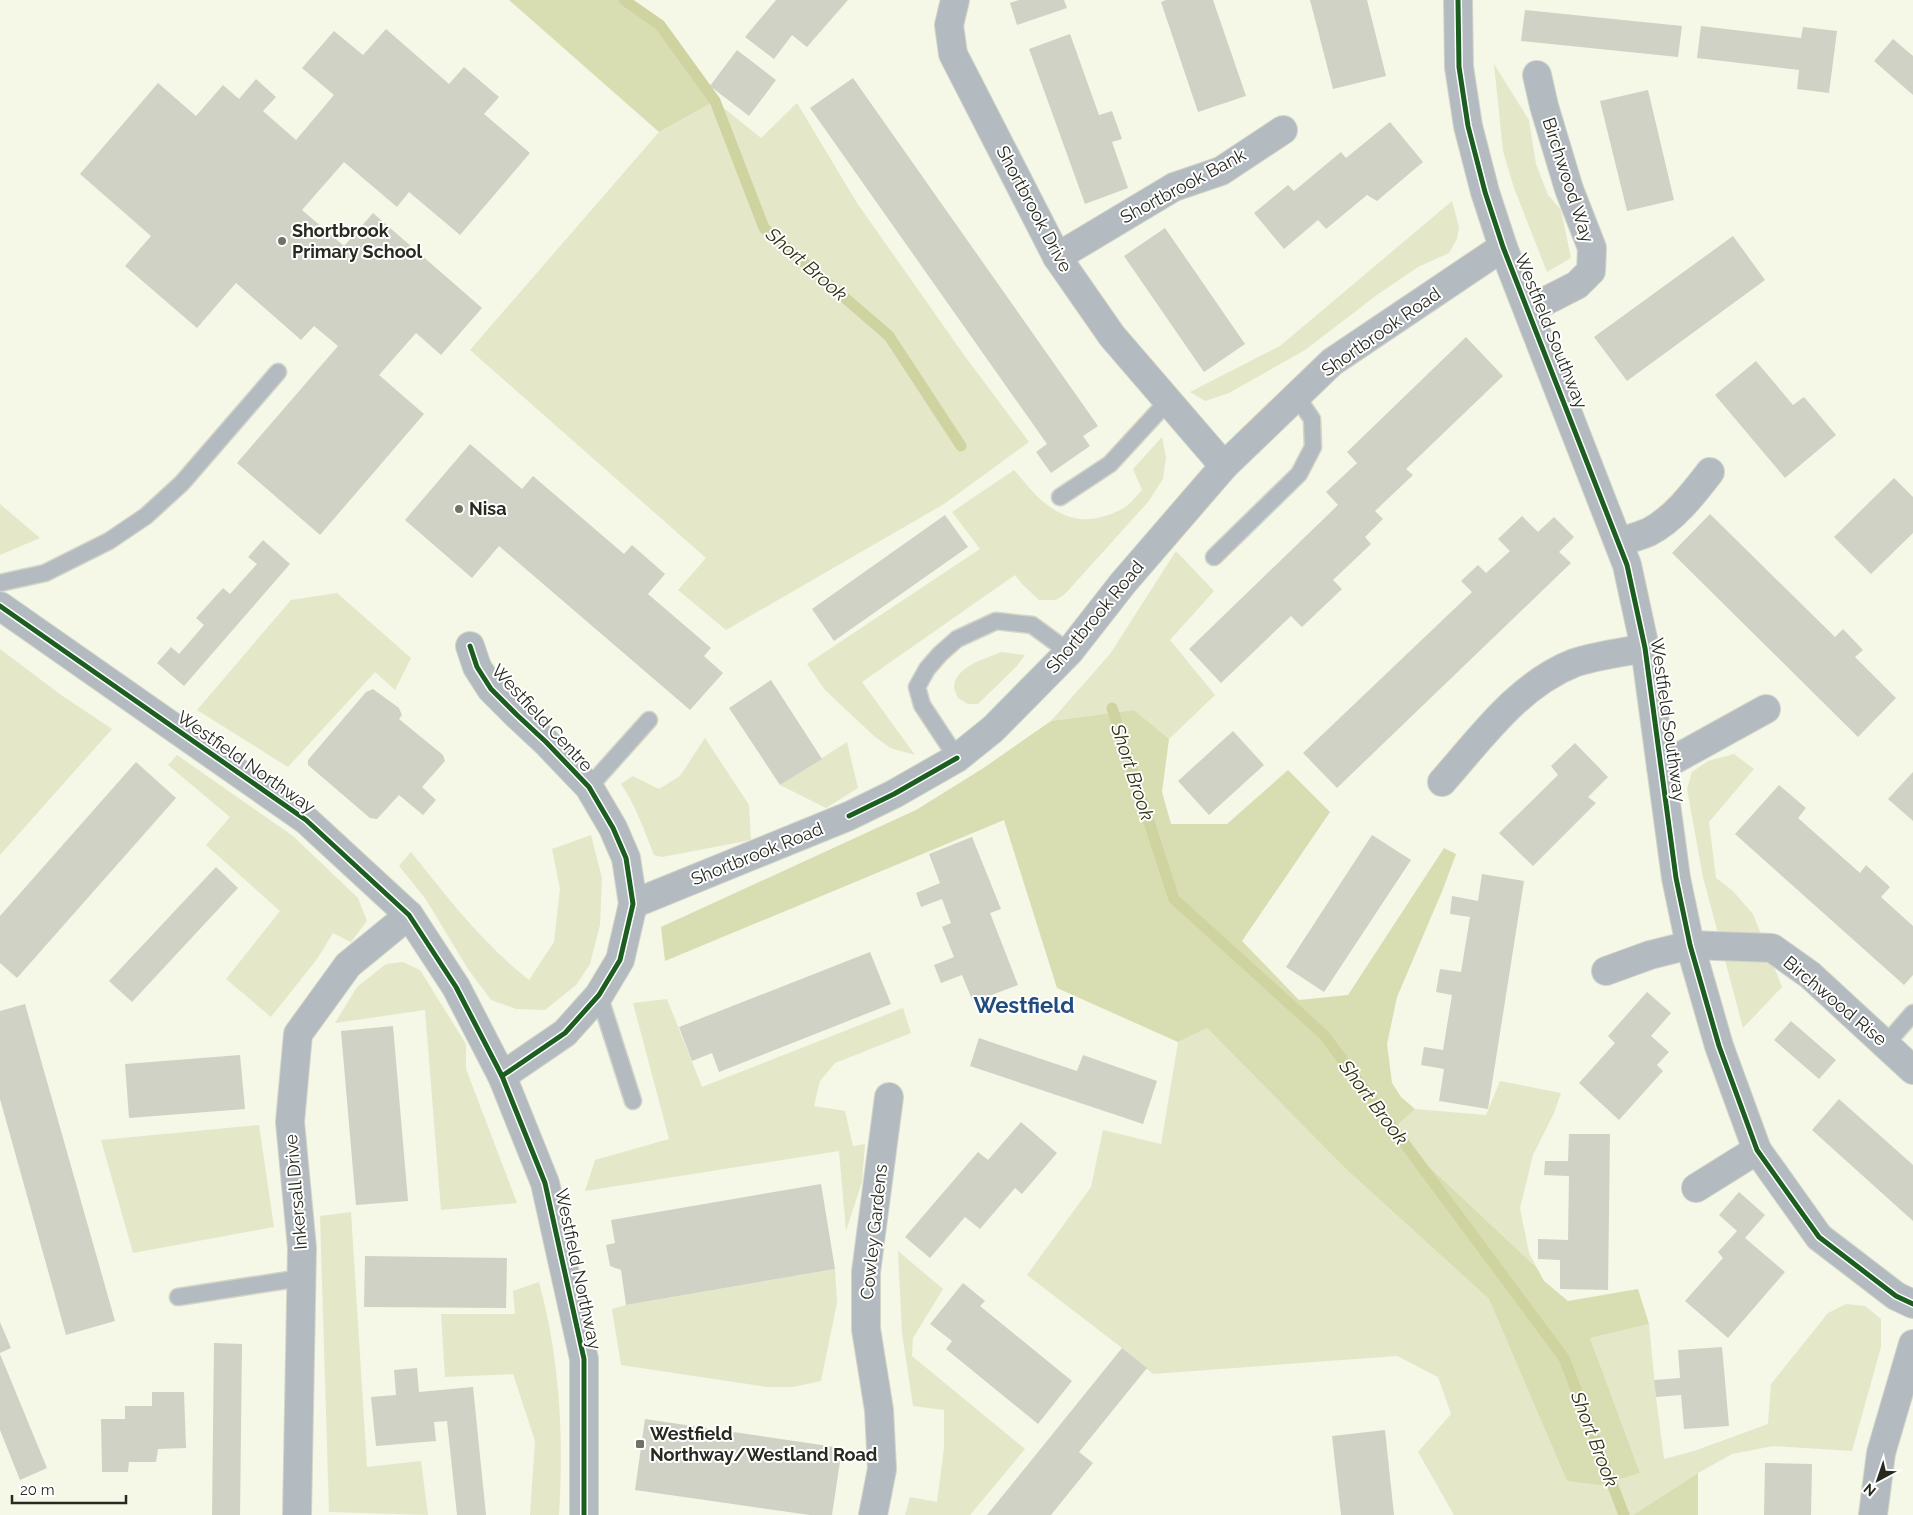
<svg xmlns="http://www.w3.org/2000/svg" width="1913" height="1515" viewBox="0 0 1913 1515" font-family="Raleway,sans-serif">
<rect width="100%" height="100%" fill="#f5f7e7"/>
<g fill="#e4e8c9">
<polygon points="1494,64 1529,120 1536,164 1548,195 1561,210 1571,258 1547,272 1514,188 1503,151"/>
<polygon points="715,101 761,138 797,103 857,203 964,355 1029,442 944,504 726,630 678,590 706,558 470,350 659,132"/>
<polygon points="1452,201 1459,227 1457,239 1449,253 1418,267 1377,295 1305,350 1229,393 1205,401 1190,392 1280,346"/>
<path d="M 1162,437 L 1166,457 L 1163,479 L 1148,502 L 1065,594 L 1056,600 L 1039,600 L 1022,584 L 1015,575 L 862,682 L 915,755 L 890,748 L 874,736 L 825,690 L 807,664 L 980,549 L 952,512 L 1014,470 C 1024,481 1034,495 1046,504 C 1072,524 1094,523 1122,509 C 1130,505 1136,496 1142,490 L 1133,469 Z"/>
<polygon points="0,504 40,538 0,555"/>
<polygon points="1176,551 1214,591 1170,640 1215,695 1169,739 1134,710 1051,721 1110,654"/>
<polygon points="337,593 411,658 395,690 375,672 288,767 197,710 291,600"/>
<polygon points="0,649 61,695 112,729 0,855"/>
<path d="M 1001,652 L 1025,655 L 1017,666 L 978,704 L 968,704 L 958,698 C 957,695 954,690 954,687 C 955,666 986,659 1001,652 Z"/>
<path d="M 705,738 L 749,805 L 751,840 L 662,857 L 654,855 C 644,830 636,806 621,784 L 633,776 L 659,789 L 680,776 Z"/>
<polygon points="847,742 858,788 826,808 780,785"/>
<polygon points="1734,754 1754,769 1709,822 1716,878 1732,890 1753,914 1782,987 1743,1028 1703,877 1687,789 1692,772 1708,761"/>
<polygon points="177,755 293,836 358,898 367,921 351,942 333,933 317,959 271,1017 226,979 280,911 206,845 230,817 168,765"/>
<path d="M 591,835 L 602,878 L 600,925 L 590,964 L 576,985 L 545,1010 L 516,1009 L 491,1000 L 468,969 L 425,898 L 399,866 L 411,852 C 448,898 483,944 529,980 L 554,942 L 560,889 L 552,849 Z"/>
<polygon points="403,962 420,970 466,1044 466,1069 517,1203 441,1210 425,1010 335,1023 357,987 386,964"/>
<polygon points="667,999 702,1087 903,1008 911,1033 835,1063 820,1081 814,1106 845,1111 853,1146 865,1144 862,1182 846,1231 839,1151 585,1191 595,1160 669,1139 633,1003"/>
<polygon points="1207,1028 1347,1170 1489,1299 1567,1481 1640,1473 1590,1338 1649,1324 1656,1397 1664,1459 1694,1451 1768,1424 1771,1384 1828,1313 1846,1304 1865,1306 1881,1319 1881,1347 1852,1451 1773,1446 1732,1454 1698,1473 1633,1515 1454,1515 1418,1452 1451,1414 1438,1377 1397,1356 1153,1374 1122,1348 1027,1275 1091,1187 1103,1130 1161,1144 1178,1042"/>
<polygon points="1500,1081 1561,1093 1554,1113 1533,1155 1520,1208 1529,1253 1537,1268 1391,1131 1415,1109 1486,1115"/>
<polygon points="259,1125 274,1227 133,1253 101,1140"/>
<polygon points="351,1212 367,1467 421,1461 428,1515 329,1512 320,1216"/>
<polygon points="898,1251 943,1289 913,1338 912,1356 1025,1449 970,1515 905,1515 910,1497 937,1502 944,1448 944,1410 913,1406 902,1333"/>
<polygon points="835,1269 837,1303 821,1381 793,1387 767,1387 621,1365 612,1309 626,1305"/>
<path d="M 539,1282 C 560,1359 564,1436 559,1515 L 530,1515 L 535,1441 L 513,1374 L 445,1377 L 441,1314 L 515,1314 L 513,1291 Z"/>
</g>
<g fill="#d9ddb2">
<polygon points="509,0 624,0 660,25 715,101 659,132"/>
<polygon points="1134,710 1169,739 1162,792 1171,824 1227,824 1288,770 1330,812 1242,941 1299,1000 1348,995 1444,848 1456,854 1443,889 1397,997 1387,1044 1392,1083 1401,1097 1415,1109 1391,1131 1537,1268 1544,1281 1568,1301 1638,1289 1649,1324 1590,1338 1640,1473 1600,1485 1567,1481 1489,1299 1347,1170 1207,1028 1178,1042 1057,988 1004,820 665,961 661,927 916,810 982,769 1051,721"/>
<polygon points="1698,1473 1698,1515 1633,1515"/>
</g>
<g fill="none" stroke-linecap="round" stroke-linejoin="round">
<g stroke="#ced3a0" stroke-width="11">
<polyline points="624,0 660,25 715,101 764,228 889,336 961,446"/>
<polyline points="1112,708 1174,899 1324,1035 1564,1358 1624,1515"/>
</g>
</g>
<g fill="#d1d2c6">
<polygon points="776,0 848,0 807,47 792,35 774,59 745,37"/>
<polygon points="1019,0 1064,0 1067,8 1017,25 1010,3"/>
<polygon points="1166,0 1213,0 1246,96 1198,112 1161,2"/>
<polygon points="1310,0 1367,0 1386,76 1333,89"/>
<polygon points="1525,10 1682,26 1678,57 1521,41"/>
<polygon points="1701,26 1801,38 1803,27 1837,31 1829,93 1797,89 1799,70 1697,58"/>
<polygon points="386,29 449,84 464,67 499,97 484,114 530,153 460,235 409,192 397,207 344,162 302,210 344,246 373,213 482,308 441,355 416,333 379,375 424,414 320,535 237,463 338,346 314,326 301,340 236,283 197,328 125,266 151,236 80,174 158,83 196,116 223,85 239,99 256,79 276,97 263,111 296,140 334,95 302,68 334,31 363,55"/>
<polygon points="1070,34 1099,115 1112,111 1122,139 1112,142 1128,188 1085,204 1029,49"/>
<polygon points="1893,39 1913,56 1913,95 1874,61"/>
<polygon points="737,50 776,80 749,116 710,86"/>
<polygon points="853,78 1098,426 1083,436 1090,446 1051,473 1036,452 1047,444 810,108"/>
<polygon points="1648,90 1674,200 1627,211 1600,101"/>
<polygon points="1390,122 1423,162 1377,201 1367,195 1326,229 1318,220 1284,249 1254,213 1288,185 1294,191 1341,152 1346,158"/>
<polygon points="1165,228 1245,344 1204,372 1124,256"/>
<polygon points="1733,236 1765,280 1627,381 1594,337"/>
<polygon points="1466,337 1503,376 1406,469 1413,475 1375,511 1383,519 1365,537 1371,544 1333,580 1342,589 1302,627 1291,616 1221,683 1189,649 1338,505 1326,492 1357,463 1347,452"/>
<polygon points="1756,361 1793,405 1804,397 1836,435 1785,478 1715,395"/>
<polygon points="470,444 522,489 533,476 624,554 632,545 665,574 648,594 711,648 704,656 723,673 690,710 499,546 472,578 405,520"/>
<polygon points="1894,478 1913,497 1913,533 1871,574 1834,537"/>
<polygon points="1710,514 1835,637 1843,629 1863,650 1855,657 1896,698 1858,737 1672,553"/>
<polygon points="945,515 968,547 834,641 812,609"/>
<polygon points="1522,516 1538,532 1554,517 1574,537 1559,552 1571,563 1337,788 1303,753 1472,592 1461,581 1478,565 1486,573 1510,551 1498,539"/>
<polygon points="263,540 290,564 184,686 157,663 171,647 179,654 204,625 196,618 223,588 230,594 257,564 248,557"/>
<polygon points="771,680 822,759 780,785 729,708"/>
<polygon points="373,689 399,708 402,715 399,719 443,755 445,761 422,787 436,800 423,815 399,795 377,819 370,818 308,765 308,760 366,692"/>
<polygon points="1233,731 1264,765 1209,815 1178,781"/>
<polygon points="1575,743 1608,777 1588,797 1596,803 1533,866 1499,833 1558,775 1551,766"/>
<polygon points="136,762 176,798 17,978 0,963 0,916"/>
<polygon points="1913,772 1913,821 1888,799"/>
<polygon points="1779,785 1806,808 1798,818 1860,873 1866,865 1890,887 1881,897 1913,926 1913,975 1904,985 1735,834"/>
<polygon points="1372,835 1411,860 1324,992 1286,967"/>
<polygon points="972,837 1001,909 990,913 1018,985 973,1002 962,975 941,983 934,965 954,957 942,927 951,923 942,899 921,907 916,893 940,883 929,854"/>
<polygon points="216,867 238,888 132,1002 109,981"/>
<polygon points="1482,874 1524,881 1488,1109 1439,1101 1444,1069 1421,1065 1424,1047 1443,1050 1452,995 1436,992 1440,969 1461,972 1470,917 1450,914 1452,896 1478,901"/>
<polygon points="870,952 891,1004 719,1072 712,1053 692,1061 679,1027"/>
<polygon points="1647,992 1671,1013 1651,1036 1669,1052 1657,1065 1663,1071 1619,1120 1579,1083 1615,1043 1608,1036"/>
<polygon points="25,1004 115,1321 66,1335 0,1099 0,1011"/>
<polygon points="1791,1021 1836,1060 1819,1079 1774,1040"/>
<polygon points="393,1026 408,1201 356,1205 341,1031"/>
<polygon points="979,1038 1077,1071 1083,1055 1157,1081 1143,1124 970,1066"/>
<polygon points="240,1055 245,1109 129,1118 125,1064"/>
<polygon points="1839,1099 1913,1165 1913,1221 1812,1130"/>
<polygon points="1021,1122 1057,1153 1022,1194 1015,1188 980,1229 965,1217 930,1258 905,1237 978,1152 988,1160"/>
<polygon points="1569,1134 1610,1134 1608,1290 1560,1289 1560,1260 1538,1259 1538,1239 1568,1240 1569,1176 1544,1175 1545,1161 1568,1161"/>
<polygon points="821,1184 835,1269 626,1305 621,1270 610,1266 606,1245 615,1243 611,1220"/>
<polygon points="1739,1192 1765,1215 1745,1238 1785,1272 1728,1338 1685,1301 1723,1258 1718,1252 1737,1231 1719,1215"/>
<polygon points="365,1256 507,1258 506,1308 364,1307"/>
<polygon points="963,1283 985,1301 980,1306 1072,1381 1038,1424 946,1349 952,1341 930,1324"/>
<polygon points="0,1322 11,1348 0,1353"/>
<polygon points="214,1343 242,1344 240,1515 212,1515"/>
<polygon points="1722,1347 1729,1426 1684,1429 1681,1395 1656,1397 1654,1380 1680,1378 1678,1350"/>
<polygon points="1122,1348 1147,1368 1079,1452 1093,1463 1051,1515 987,1515"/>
<polygon points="0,1354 47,1468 20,1480 0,1430"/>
<polygon points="417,1368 419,1392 473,1387 486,1515 457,1515 447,1421 434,1422 436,1441 376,1446 371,1397 396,1395 394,1370"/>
<polygon points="152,1392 184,1392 186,1448 158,1449 156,1462 129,1462 128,1472 102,1472 101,1419 125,1419 125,1406 152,1406"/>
<polygon points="645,1419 842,1448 832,1515 810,1515 635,1490"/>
<polygon points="1385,1430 1394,1515 1341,1515 1332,1436"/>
<polygon points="1765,1463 1812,1464 1811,1515 1764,1515"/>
</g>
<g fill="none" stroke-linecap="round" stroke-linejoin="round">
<defs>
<g id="service">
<polyline points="1060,497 1110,464 1168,401"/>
<polyline points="1214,557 1299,474 1313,447 1312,419 1297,397"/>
<polyline points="0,583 45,573 109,541 146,516 182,483 278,372"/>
<polyline points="957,758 922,705 917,687 927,669 940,654 957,639 996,621 1032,625 1069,652"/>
<polyline points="589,787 649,720"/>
<polyline points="599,995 633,1101"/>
<polyline points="1886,1044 1913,1013"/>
<polyline points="178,1297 301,1278"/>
</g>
<g id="minor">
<polyline points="955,0 949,25 953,54 1057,257 1112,336 1224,466"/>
<polyline points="1458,0 1459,67 1468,126 1485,192 1503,247 1627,565 1645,648 1676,878 1690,945 1719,1046 1757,1150 1819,1237 1896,1296 1913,1304"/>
<polyline points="1057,257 1174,187 1221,171 1283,130"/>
<polyline points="1528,310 1577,285 1591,271 1592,248 1569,189 1544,106 1537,75"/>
<path d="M 1619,542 C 1629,539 1640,536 1649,532 C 1674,519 1693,494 1710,472"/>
<polyline points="0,606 306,820 409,915 456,987 502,1076 545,1183 584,1359 584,1515"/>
<polyline points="470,646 477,667 491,689 517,715 546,742 589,787 613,828 626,858 633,904 620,960 599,995 565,1033 502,1076"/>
<polyline points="1661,767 1766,709"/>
<path d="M 1442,782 C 1481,738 1518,685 1574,663 C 1593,656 1625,652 1645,648"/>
<polyline points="633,904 849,816 894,794 957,758 993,729 1069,652 1123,583 1224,466 1332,362 1503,247"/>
<polyline points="1606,971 1650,955 1690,945 1772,948 1810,975 1913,1070"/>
<polyline points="1696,1188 1757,1150"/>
<polyline points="297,1515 302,1248 290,1122 298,1034 348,965 409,915"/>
<polyline points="873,1515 882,1469 879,1410 866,1329 866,1272 889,1097"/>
<polyline points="1873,1515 1881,1453 1913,1344"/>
</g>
</defs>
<use href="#service" stroke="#d3d5c9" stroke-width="19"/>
<use href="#minor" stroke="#d3d5c9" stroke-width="30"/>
<use href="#service" stroke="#b3bbc1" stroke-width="16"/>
<use href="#minor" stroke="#b3bbc1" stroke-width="28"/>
<defs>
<g id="cycleway">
<polyline points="1458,0 1459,67 1468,126 1485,192 1503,247 1627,565 1645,648 1676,878 1690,945 1719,1046 1757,1150 1819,1237 1896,1296 1913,1304"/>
<polyline points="0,606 306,820 409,915 456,987 502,1076 545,1183 584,1359 584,1515"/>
<polyline points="470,646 477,667 491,689 517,715 546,742 589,787 613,828 626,858 633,904 620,960 599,995 565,1033 502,1076"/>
<polyline points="849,816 894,794 957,758"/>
</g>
</defs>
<use href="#cycleway" stroke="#fff" stroke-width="8"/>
<use href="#cycleway" stroke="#1b5e20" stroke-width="5"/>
</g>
<g fill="#707265" stroke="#fff" stroke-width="2">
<circle cx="282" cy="241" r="5"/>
<circle cx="459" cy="509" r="5"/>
<rect x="635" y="1439" width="10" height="10" rx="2.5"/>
</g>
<g text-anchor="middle" stroke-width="4" stroke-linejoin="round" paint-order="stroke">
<g font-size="18" fill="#282a1f" stroke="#fff">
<text transform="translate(1568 180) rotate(72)" y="6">Birchwood Way</text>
<text transform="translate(1183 186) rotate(-28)" y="6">Shortbrook Bank</text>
<text transform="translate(1034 209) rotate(62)" y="6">Shortbrook Drive</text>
<text transform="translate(1551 331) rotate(68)" y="6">Westfield Southway</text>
<text transform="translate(1381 332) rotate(-35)" y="6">Shortbrook Road</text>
<text transform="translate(1095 617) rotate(-50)" y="6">Shortbrook Road</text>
<text transform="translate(542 718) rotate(47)" y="6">Westfield Centre</text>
<text transform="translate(1668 720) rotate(82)" y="6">Westfield Southway</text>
<text transform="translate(246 762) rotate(35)" y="6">Westfield Northway</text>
<text transform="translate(757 854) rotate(-22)" y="6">Shortbrook Road</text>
<text transform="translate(1835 1001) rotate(40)" y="6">Birchwood Rise</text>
<text transform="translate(296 1192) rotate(-95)" y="6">Inkersall Drive</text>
<text transform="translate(874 1232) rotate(-84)" y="6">Cowley Gardens</text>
<text transform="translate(578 1269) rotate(78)" y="6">Westfield Northway</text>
</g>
<g font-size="18" font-weight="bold" fill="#282a1f" stroke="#fff" text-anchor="start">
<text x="292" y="237">Shortbrook<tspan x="292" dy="21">Primary School</tspan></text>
<text x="469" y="515">Nisa</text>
<text x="650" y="1440">Westfield<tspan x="650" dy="21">Northway/Westland Road</tspan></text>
</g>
<g font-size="19" font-style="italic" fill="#2e3013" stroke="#fff">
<text transform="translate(807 264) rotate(41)" y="7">Short Brook</text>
<text transform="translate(1133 772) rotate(72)" y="7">Short Brook</text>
<text transform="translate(1374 1102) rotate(53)" y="7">Short Brook</text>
<text transform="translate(1595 1439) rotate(69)" y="7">Short Brook</text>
</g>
<g font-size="22" font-weight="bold" fill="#204c80" stroke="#fff">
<text x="1024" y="1013">Westfield</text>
</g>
</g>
<g transform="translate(1878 1480) rotate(220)" stroke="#ffffff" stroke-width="4" paint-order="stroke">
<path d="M0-4L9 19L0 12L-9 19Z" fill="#282a1f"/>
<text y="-8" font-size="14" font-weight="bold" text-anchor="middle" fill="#282a1f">N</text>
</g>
<path d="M12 1495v8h114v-8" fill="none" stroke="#282a1f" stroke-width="2.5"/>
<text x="20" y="1495" font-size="15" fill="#282a1f" stroke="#ffffff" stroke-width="4" paint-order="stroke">20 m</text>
</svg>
